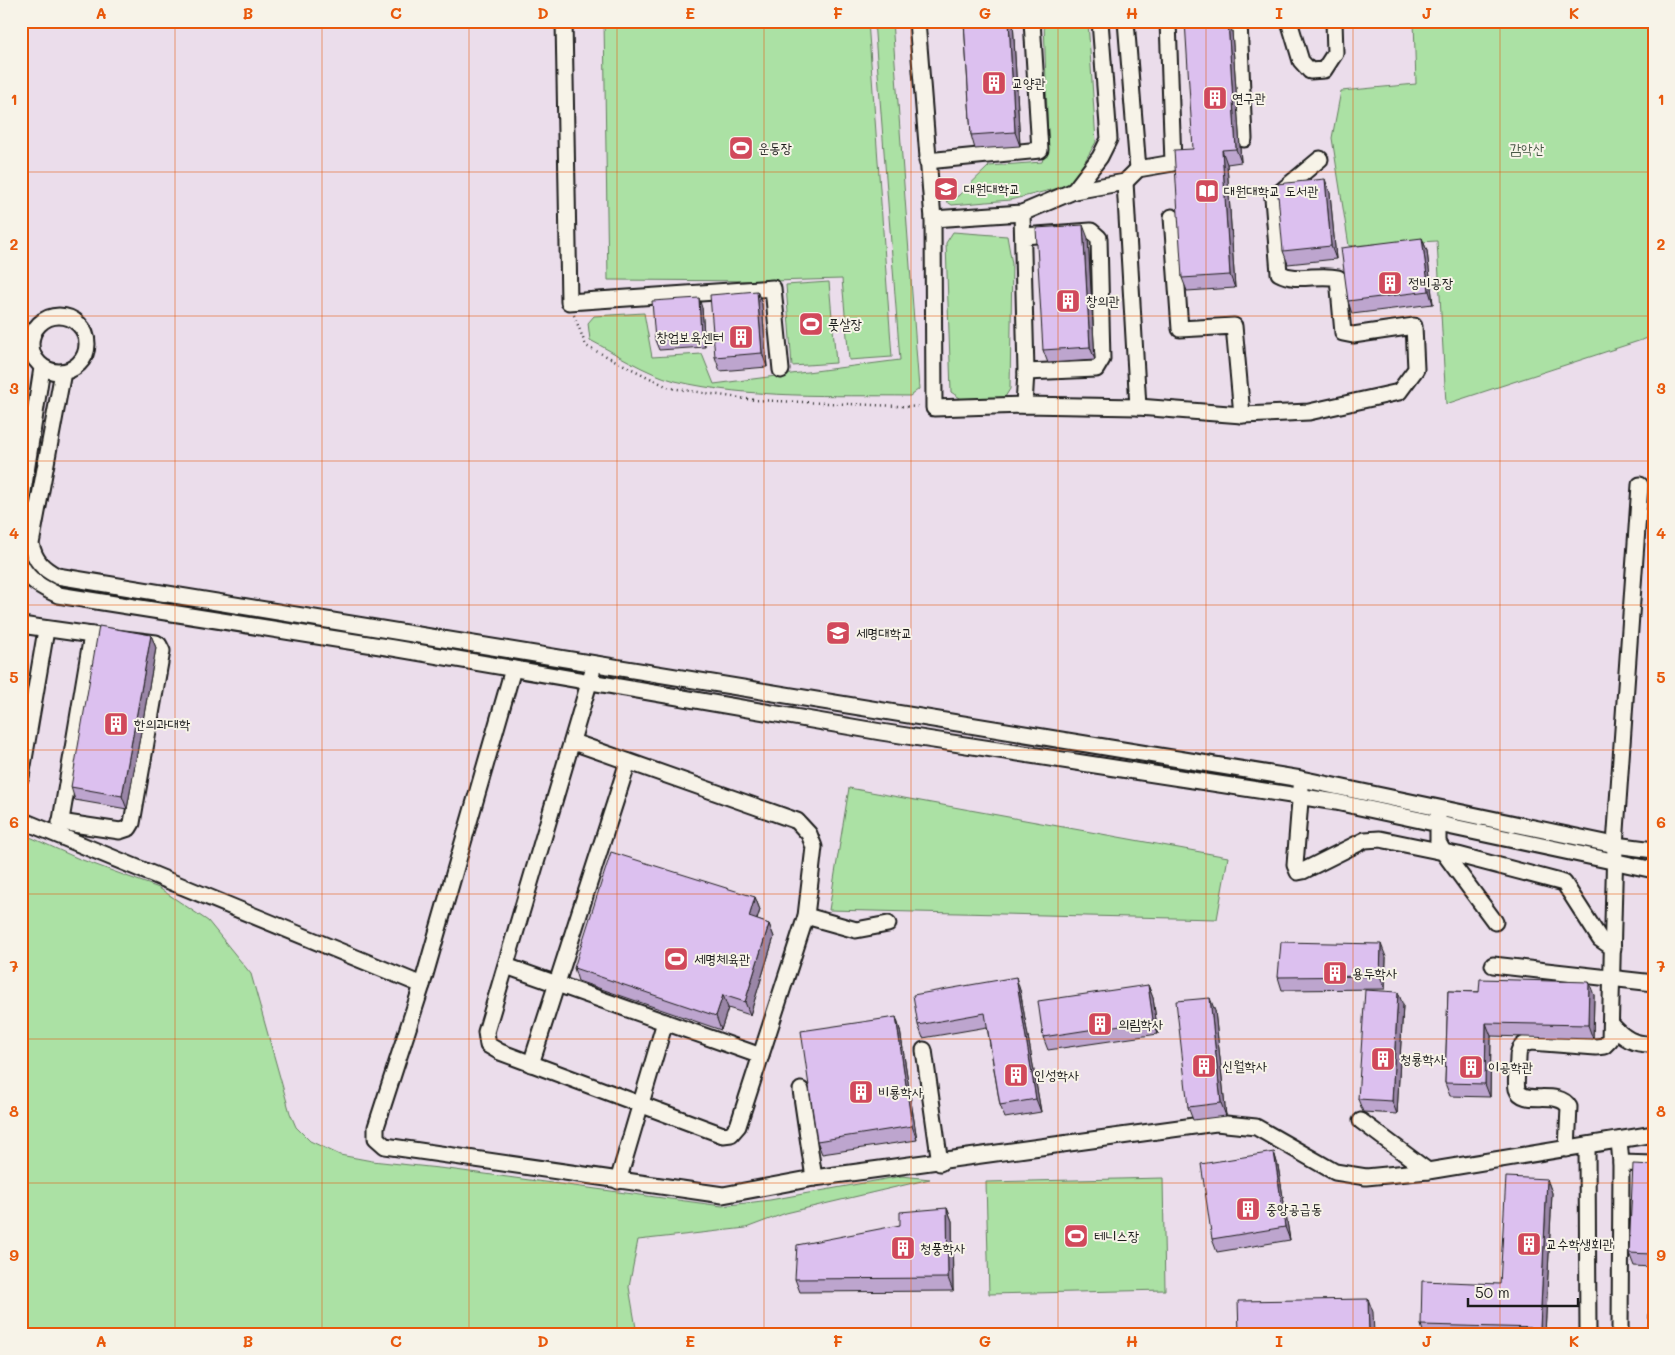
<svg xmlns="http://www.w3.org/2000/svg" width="1675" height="1355" viewBox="0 0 1675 1355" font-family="Mali,'Poor Story',sans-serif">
<rect width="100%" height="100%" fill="#f2e9e9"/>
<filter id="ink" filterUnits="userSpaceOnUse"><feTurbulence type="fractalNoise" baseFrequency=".02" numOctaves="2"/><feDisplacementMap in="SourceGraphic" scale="10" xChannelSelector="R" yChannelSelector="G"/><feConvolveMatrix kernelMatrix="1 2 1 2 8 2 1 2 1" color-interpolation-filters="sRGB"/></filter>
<g filter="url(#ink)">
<polygon fill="#ebddeb" points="21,21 1414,21 1416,84 1341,91 1437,240 1446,404 1654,336 1654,1334 637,1334 629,1287 638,1240 746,1228 786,1213 770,1200 722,1206 448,1169 372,1161 340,1155 310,1141 296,1127 290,1113 77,858 21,833"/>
<g fill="#abe1a4" stroke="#647e60">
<polygon points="604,21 868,21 892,357 849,360 842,279 773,281 608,280"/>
<path d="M 874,21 L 892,21 L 919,389 L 910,396 C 832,395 752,399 675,381 C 645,373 617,354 590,340 L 588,323 L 594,316 L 644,313 L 652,357 L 702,354 L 714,384 L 900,360 Z"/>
<polygon points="1044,21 1088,21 1096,142 1071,185 1010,200 952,205 946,201 958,196 989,166 1042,162 1048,143"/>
<polygon points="1414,21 1654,21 1654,336 1446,404 1437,241 1349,246 1332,138 1341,91 1416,84"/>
<polygon points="953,232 1007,236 1012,264 1010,389 1005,397 963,400 951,392 946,243"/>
<polygon points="829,282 836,363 792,366 786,285"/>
<polygon points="849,788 1228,857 1217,919 829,910"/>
<polygon points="21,833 77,858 159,888 208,921 251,974 290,1113 296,1127 310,1141 340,1155 372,1161 448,1169 722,1206 770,1200 902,1176 930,1179 786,1213 746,1228 638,1240 629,1287 637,1334 21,1334"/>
<polygon points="1163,1178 1165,1290 989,1294 986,1182"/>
</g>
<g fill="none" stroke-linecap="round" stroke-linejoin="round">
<defs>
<g id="minor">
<polyline points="564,21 569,302 773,288 781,370"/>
<path d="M 917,21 L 933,219 L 934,408 L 1024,405 L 1138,407 L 1242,415 L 1309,412 L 1399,392 L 1416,369 L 1414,326 L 1353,335 L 1343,333 L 1338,278 C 1318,273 1297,283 1279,273 L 1273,198 L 1320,159"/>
<polyline points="1126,21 1138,169"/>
<polyline points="1239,21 1244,139"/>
<polyline points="1289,21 1301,61 1310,71 1324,70 1335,53 1334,21"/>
<polyline points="927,161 1040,150 1032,21"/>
<polyline points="1125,182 1138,407"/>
<polyline points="1074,191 1100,157 1109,139 1100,21"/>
<polyline points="1022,213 1026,372 1096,369 1102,359 1099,238 1091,231 1023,236"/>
<polyline points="1172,217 1180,329 1234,326 1242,415"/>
<polyline points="933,219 1022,213 1074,191 1125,182 1138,169 1173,163 1168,21"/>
<circle cx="59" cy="344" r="28"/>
<path d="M 63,372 L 31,544 C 35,561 42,568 57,576 L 1301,779 L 1615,845 L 1654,850"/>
<polyline points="1024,405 1026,372"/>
<polyline points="21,504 42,368"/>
<path d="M 21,565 C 29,581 43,588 58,595 L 393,648 L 881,732 L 1336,802 L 1654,870"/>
<polyline points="21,625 92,635 59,832"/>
<polyline points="573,742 797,821 809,834 814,847 806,916 738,1126 731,1134 723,1135 500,1052 488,1045 486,1032 592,673"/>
<polyline points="21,777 46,630"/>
<polyline points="1301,788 1295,865 1298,872 1303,871 1365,840 1380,839 1458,855 1564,883 1600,939 1613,948"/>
<polyline points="1438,816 1438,842 1444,853 1495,922"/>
<polyline points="21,820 422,985 376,1127 376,1138 385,1146 723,1195 814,1178 1216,1123 1256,1127 1335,1172 1366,1177 1428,1171 1654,1134"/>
<polyline points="60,822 120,831 129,828 132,823 162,651 159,645 156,643 92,635"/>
<polyline points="806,916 856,930 888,924"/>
<polyline points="1493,965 1654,983"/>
<polyline points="506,966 761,1056"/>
<polyline points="422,985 513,669"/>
<path d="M 1611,1024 C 1624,1039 1634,1045 1654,1044"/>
<polyline points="924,1050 940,1163"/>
<polyline points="531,1064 628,762"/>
<polyline points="801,1090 814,1178"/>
<polyline points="1361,1121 1428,1171"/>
<polyline points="1619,1140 1621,1163 1620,1334"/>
<polyline points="1587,1146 1588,1334"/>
<path d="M 1567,1149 L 1569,1107 C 1558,1088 1523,1107 1517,1089 C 1515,1081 1518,1067 1518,1058 C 1518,1048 1522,1044 1531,1042 L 1596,1047 L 1604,1046 L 1610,1040 L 1615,845 L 1640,485"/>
<polyline points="1621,1163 1654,1164"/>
<polyline points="618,1181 665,1022"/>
</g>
</defs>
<use href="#minor" stroke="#1c1c1c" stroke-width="19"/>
<polyline stroke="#1c1c1c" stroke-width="2.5" stroke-dasharray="1 4" stroke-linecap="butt" points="574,315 586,346 670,388 754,400 921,407"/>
<use href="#minor" stroke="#f7f3e8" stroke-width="15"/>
</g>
<g fill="#bda5ce" stroke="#1c1c1c">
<polygon points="964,21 1013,21 1020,146 975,149 971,135"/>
<polygon points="1232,31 1241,162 1227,164 1235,288 1187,291 1182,278 1193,149"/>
<polygon points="1330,193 1336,259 1288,264 1283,251"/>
<polygon points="1088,238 1095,360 1048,363 1043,350"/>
<polygon points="1422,238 1427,251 1433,304 1352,314 1348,301"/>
<polygon points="757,291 762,304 767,367 720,371 715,357"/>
<polygon points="702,308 705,347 659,350 655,340"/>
<polygon points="151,635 156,648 127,809 75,800 71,787"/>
<polygon points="755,897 760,910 757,920 769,924 774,937 750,1015 728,1008 721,1030 578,981 574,968"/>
<polygon points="1386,957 1385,989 1282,990 1278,977"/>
<polygon points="1148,985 1153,998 1158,1034 1048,1050 1043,1037"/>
<polygon points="1020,990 1041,1112 1005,1118 1000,1105 987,1027 923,1038 918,1025"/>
<polygon points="1448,991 1594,995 1593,1039 1491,1036 1490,1097 1450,1096 1445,1083"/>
<polygon points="1403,1005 1397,1114 1363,1112 1358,1099"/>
<polygon points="1215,1011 1226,1116 1193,1120 1188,1107"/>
<polygon points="896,1017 900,1030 917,1140 822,1154 817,1141"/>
<polygon points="1274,1152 1278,1166 1290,1240 1217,1252 1212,1239"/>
<polygon points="1654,1165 1651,1267 1634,1266 1629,1253"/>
<polygon points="1547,1179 1552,1193 1545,1334 1424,1334 1421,1325 1500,1284"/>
<polygon points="947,1208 952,1221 953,1291 800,1292 795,1279 900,1225"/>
</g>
<g fill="#9a86a7" stroke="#1c1c1c">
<polygon points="1009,21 1013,21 1020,146 1015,132"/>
<polygon points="1228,21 1229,21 1232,31 1241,162 1236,149"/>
<polygon points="1222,150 1227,164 1235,288 1230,275"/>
<polygon points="1325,179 1330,193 1336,259 1331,246"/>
<polygon points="1083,225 1088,238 1095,360 1090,347"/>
<polygon points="1422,238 1427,251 1433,304 1429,291"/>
<polygon points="757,291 762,304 767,367 762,353"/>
<polygon points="699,298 702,308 705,347 701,337"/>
<polygon points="151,635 156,648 127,809 122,796"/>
<polygon points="755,897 760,910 753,930 749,917"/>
<polygon points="769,924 774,937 750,1015 745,1002"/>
<polygon points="1381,944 1386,957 1385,989 1380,976"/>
<polygon points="1016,977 1020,990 1041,1112 1036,1099"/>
<polygon points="1589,982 1594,995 1593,1039 1588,1025"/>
<polygon points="1148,985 1153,998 1158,1034 1153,1020"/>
<polygon points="1398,992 1403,1005 1397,1114 1392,1101"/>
<polygon points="723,995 728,1008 721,1030 716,1016"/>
<polygon points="1210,998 1215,1011 1226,1116 1221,1103"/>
<polygon points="896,1017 900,1030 917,1140 912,1126"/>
<polygon points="1486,1023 1491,1036 1490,1097 1485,1084"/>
<polygon points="1274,1152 1278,1166 1290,1240 1285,1227"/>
<polygon points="1547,1179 1552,1193 1545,1334 1542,1334 1540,1328"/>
<polygon points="947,1208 952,1221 953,1291 948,1278"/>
<polygon points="1368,1299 1373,1312 1374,1334 1369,1334"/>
</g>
<g fill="#dcc0ef" stroke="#1c1c1c">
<polygon points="964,21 1009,21 1015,132 971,135"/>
<polygon points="1185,21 1228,21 1236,149 1222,150 1230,275 1182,278 1174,150 1193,149"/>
<polygon points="1325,179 1331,246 1283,251 1277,184"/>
<polygon points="1083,225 1090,347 1043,350 1036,228"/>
<polygon points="1422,238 1429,291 1348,301 1341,248"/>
<polygon points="757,291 762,353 715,357 710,295"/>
<polygon points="699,298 701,337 655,340 652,301"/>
<polygon points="99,626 151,635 122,796 71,787"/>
<polygon points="611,852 755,897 749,917 769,924 745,1002 723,995 716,1016 574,968"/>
<polygon points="1281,942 1381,944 1380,976 1278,977"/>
<polygon points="1016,977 1036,1099 1000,1105 985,1013 918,1025 913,995"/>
<polygon points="1480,979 1589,982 1588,1025 1486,1023 1485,1084 1445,1083 1448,991 1479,992"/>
<polygon points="1148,985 1153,1020 1043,1037 1038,1001"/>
<polygon points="1365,990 1398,992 1392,1101 1358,1099"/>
<polygon points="1210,998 1221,1103 1188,1107 1176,1001"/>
<polygon points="896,1017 912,1126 817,1141 801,1031"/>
<polygon points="1274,1152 1285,1227 1212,1239 1201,1164"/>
<polygon points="1633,1164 1654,1165 1654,1334 1648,1334 1651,1254 1629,1253"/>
<polygon points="1506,1177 1547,1179 1540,1328 1421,1325 1422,1281 1500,1284"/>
<polygon points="947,1208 948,1278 795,1279 797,1245 900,1225 900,1212"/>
<polygon points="1368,1299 1369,1334 1239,1334 1238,1301"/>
</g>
</g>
<path fill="none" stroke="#e8590c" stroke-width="1" stroke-opacity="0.55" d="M 175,21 L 175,1334M 322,21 L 322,1334M 469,21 L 469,1334M 617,21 L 617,1334M 764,21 L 764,1334M 911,21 L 911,1334M 1058,21 L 1058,1334M 1206,21 L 1206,1334M 1353,21 L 1353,1334M 1500,21 L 1500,1334M 21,172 L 1654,172M 21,316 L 1654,316M 21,461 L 1654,461M 21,605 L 1654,605M 21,750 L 1654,750M 21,894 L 1654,894M 21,1039 L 1654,1039M 21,1183 L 1654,1183"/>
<defs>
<symbol id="building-square" viewBox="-11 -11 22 22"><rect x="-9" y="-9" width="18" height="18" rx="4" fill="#d1495b" stroke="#f7f3e8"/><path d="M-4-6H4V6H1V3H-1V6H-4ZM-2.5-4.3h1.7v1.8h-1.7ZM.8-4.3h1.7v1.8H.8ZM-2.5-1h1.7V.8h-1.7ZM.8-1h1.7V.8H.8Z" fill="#fff"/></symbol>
<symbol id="stadium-square" viewBox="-11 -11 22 22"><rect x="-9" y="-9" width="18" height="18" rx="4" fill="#d1495b" stroke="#f7f3e8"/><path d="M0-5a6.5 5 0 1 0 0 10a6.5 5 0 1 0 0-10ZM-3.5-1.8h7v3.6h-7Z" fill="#fff"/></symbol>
<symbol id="university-square" viewBox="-11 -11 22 22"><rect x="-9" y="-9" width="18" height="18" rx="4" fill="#d1495b" stroke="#f7f3e8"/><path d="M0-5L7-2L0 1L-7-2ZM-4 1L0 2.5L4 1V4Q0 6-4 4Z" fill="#fff"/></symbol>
<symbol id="library-square" viewBox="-11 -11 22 22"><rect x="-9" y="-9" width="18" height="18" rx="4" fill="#d1495b" stroke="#f7f3e8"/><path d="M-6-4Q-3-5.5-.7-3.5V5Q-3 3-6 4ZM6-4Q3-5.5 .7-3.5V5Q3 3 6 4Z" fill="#fff"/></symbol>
</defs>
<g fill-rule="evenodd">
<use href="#building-square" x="980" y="69" width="28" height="28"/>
<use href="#building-square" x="1201" y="84" width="28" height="28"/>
<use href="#stadium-square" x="727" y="134" width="28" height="28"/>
<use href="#university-square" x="932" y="175" width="28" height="28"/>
<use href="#library-square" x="1193" y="177" width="28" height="28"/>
<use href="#building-square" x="1376" y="269" width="28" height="28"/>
<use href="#building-square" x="1054" y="287" width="28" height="28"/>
<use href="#stadium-square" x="797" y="310" width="28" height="28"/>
<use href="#building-square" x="727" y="323" width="28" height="28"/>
<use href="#university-square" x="824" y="619" width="28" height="28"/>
<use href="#building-square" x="102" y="710" width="28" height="28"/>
<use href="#stadium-square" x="662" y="945" width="28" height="28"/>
<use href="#building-square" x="1321" y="959" width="28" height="28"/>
<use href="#building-square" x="1086" y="1010" width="28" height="28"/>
<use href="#building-square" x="1369" y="1045" width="28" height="28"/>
<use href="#building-square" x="1190" y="1052" width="28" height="28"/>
<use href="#building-square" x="1457" y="1053" width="28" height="28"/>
<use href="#building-square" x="1002" y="1061" width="28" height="28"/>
<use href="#building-square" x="847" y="1078" width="28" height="28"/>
<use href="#building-square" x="1234" y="1195" width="28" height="28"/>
<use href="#stadium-square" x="1062" y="1222" width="28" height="28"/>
<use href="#building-square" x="1515" y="1230" width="28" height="28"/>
<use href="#building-square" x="889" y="1234" width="28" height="28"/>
</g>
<g text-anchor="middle" stroke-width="4" stroke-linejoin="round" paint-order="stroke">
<g font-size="14" fill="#1c1c1c" stroke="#f7f3e8" text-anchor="start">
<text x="1012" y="88">교양관</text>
<text x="1232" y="103">연구관</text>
<text x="758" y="153">운동장</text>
<text x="964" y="194">대원대학교</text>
<text x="1224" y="196">대원대학교 도서관</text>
<text x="1408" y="288">정비공장</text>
<text x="1086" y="306">창의관</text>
<text x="828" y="329">풋살장</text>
<text x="724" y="342" text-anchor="end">창업보육센터</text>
<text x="856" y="638">세명대학교</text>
<text x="134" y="729">한의과대학</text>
<text x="694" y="964">세명체육관</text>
<text x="1352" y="978">용두학사</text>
<text x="1118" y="1029">의림학사</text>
<text x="1400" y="1064">청룡학사</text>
<text x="1222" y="1071">신월학사</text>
<text x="1488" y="1072">이공학관</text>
<text x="1034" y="1080">인성학사</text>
<text x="878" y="1097">비룡학사</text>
<text x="1266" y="1214">중앙공급동</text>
<text x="1094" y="1241">테니스장</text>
<text x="1546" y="1249">교수학생회관</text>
<text x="920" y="1253">청풍학사</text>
</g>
<g font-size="14" fill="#475745" stroke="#f7f3e8">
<text x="1527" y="154">감악산</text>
</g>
</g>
<rect width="1675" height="1355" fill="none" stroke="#f7f3e8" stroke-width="55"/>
<path d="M1468 1298v8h110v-8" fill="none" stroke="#1c1c1c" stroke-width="2.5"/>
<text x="1475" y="1298" font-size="15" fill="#1c1c1c" stroke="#f7f3e8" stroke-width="4" paint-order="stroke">50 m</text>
<rect x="28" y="28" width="1620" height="1300" fill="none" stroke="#e8590c" stroke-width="2"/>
<g font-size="16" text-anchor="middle" font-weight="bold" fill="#e8590c">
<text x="101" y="19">A</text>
<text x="248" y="19">B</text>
<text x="396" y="19">C</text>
<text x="543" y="19">D</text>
<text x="690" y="19">E</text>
<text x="838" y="19">F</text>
<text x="985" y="19">G</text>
<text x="1132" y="19">H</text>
<text x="1279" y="19">I</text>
<text x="1427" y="19">J</text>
<text x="1574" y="19">K</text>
<text x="14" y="105">1</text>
<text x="1661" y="105">1</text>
<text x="14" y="250">2</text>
<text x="1661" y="250">2</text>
<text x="14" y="394">3</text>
<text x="1661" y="394">3</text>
<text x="14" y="539">4</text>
<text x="1661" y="539">4</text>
<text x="14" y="683">5</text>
<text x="1661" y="683">5</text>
<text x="14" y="828">6</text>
<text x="1661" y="828">6</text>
<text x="14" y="972">7</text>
<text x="1661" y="972">7</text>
<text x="14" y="1117">8</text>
<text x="1661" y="1117">8</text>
<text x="14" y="1261">9</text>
<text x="1661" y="1261">9</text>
<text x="101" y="1347">A</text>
<text x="248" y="1347">B</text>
<text x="396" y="1347">C</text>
<text x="543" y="1347">D</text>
<text x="690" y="1347">E</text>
<text x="838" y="1347">F</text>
<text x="985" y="1347">G</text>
<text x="1132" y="1347">H</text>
<text x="1279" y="1347">I</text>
<text x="1427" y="1347">J</text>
<text x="1574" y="1347">K</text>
</g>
</svg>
